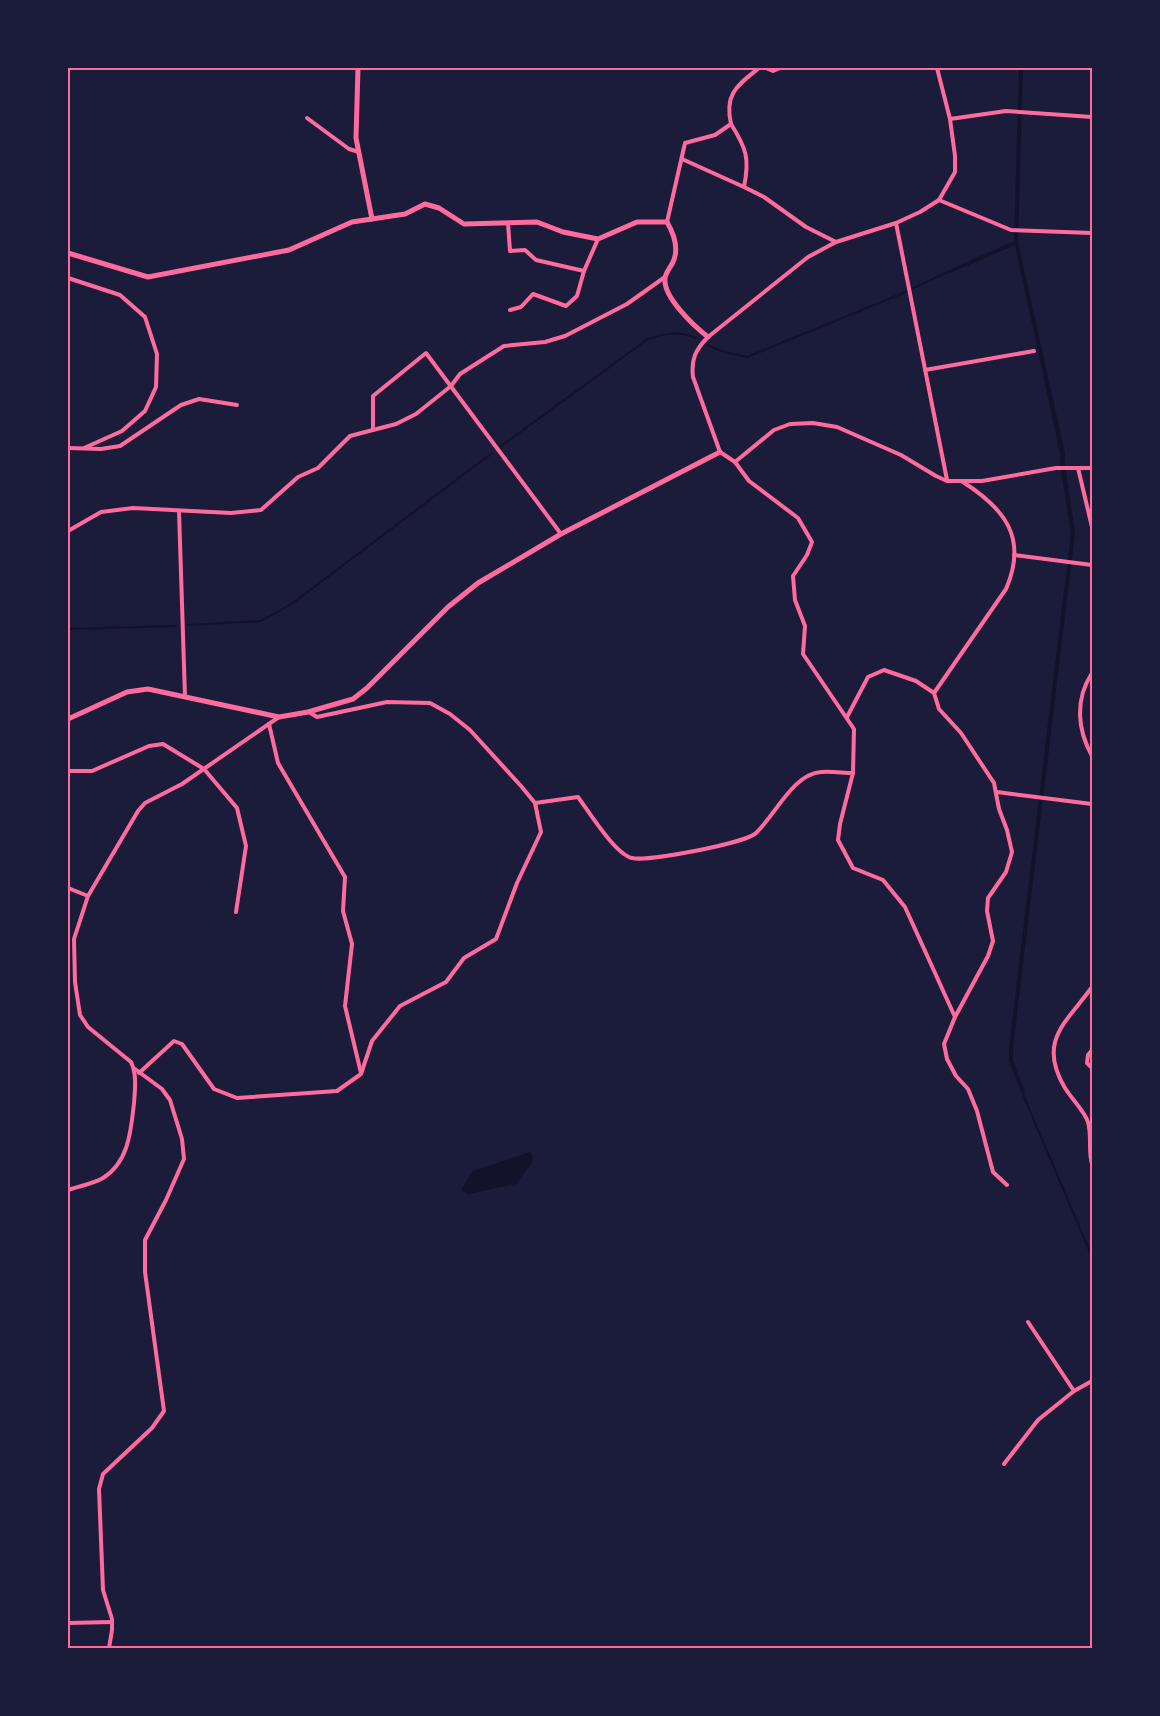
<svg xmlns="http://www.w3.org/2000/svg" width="1160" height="1716" viewBox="0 0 1160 1716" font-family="'Exo 2',sans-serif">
<rect width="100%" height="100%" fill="#1b1b3a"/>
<g fill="#12122b">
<polygon points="1019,68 1023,68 1018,243 1065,453 1065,465 1075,533 1013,1047 1013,1061 1025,1092 1022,1094 1009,1061 1009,1047 1071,533 1060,465 1060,453 1015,245 948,274 947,271 1014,241"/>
<polygon points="530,1152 533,1157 531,1164 516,1184 468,1194 461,1190 473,1171"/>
</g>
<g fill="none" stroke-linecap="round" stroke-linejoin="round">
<g stroke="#12122b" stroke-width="2">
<polyline points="708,345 724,352 747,357 901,294 950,271"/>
<path d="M 501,446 L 648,339 C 665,333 679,331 696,338"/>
<polyline points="187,625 261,621 293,603 492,453"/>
<polyline points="68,629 176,626"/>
<polyline points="1022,1092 1092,1257"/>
</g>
<g stroke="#ff6b9d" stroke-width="4">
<polyline points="766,68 773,71 780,68"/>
<path d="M 937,68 L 950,119 L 955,156 L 955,172 L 939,200 L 920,212 L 896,223 L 836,242 L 808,257 L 708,337 C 695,350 691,360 693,377 L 720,452 L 735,462 L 749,481 L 798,518 L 812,542 L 807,555 L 793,576 L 795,600 L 805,626 L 803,654 L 854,729 L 853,773 L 840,824 L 838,840 L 853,868 L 883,880 L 905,907 L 955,1017"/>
<polyline points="307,118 349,149 359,152"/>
<polyline points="950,119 1006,111 1092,117"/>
<path d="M 731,124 C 746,148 750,158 744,187"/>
<polyline points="682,159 744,187 764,197 806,227 836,242"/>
<polyline points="939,200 1011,230 1092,233"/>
<path d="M 667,222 L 685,143 L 715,135 L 731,124 C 724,93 738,85 759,68"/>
<polyline points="508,223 510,251 525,250 536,260 584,271 598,239"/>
<polyline points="896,223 947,480"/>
<polyline points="68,278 120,295 145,317 157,354 156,387 145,411 122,431 84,448"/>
<polyline points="510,310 521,307 533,294 566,306 577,296 584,271"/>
<polyline points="925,370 1034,351"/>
<polyline points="373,429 373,396 426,353 561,534"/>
<polyline points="68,448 101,449 120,446 181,405 199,399 237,405"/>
<polyline points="735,462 774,430 790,424 813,423 837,427 901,455 936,476 947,481 982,481 1056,468 1092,468"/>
<polyline points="1078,468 1092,527"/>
<polyline points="179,511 185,697"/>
<polyline points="68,531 101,512 133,508 231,513 261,510 298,477 318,468 350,436 396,424 416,414 451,386 460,374 504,346 545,342 565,336 627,304 665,277"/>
<polyline points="1014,555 1092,565"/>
<path d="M 1092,673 C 1075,699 1077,729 1092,756"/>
<path d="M 934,693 L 1006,589 C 1028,538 1005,509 963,482"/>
<polyline points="847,717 868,677 884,670 916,681 934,693 939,709 961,733 994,783 999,809 1007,830 1012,852 1006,872 988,898 987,911 993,941 988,956 955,1017 944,1044 947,1059 956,1076 968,1089 977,1111 993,1172 1007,1185"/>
<polyline points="269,724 278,763 345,877 343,911 352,944 345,1006 361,1073"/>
<polyline points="68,771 92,771 149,746 163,744 204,769 237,808 246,846 236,912"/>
<polyline points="997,792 1092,804"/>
<path d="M 535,803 L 578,797 C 589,812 615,854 632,858 C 647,862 746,843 756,833 C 776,814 793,774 821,772 C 832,771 843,773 853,773"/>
<polyline points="68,888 88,896"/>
<path d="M 1092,987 C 1066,1023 1037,1041 1065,1088 C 1071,1098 1085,1112 1088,1122 C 1092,1136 1088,1150 1092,1164"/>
<polyline points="1092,1050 1088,1055 1087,1063 1092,1068"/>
<polyline points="139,1073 174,1041 182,1044 214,1089 237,1098 337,1091 361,1074 372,1041 400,1006 446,982 464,958 496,939 517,883 541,832 535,803 521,786 470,730 450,714 430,703 387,702 317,717 309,712"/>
<path d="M 68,1190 C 79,1186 93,1184 103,1178 C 129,1162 131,1130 134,1103 C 135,1090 137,1074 131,1062 L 88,1027 L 80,1015 L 75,982 L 74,939 L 88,896 L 138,811 L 145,803 L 182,784 L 279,717"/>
<polyline points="1028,1322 1074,1391"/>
<polyline points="1004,1464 1038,1420 1074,1391 1092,1381"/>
<polyline points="68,1623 112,1622"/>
<polyline points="109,1648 112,1630 112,1619 103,1590 99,1489 103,1474 152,1428 164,1411 145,1272 145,1240 166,1200 184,1159 182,1139 170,1100 162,1089 135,1069"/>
</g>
<g stroke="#ff6b9d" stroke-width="5">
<polyline points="358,68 356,138 372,219"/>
<path d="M 68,253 L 148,277 L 289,250 L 352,222 L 405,214 L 425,204 L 439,208 L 464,224 L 537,222 L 563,232 L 598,239 L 637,222 L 667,222 C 674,234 679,249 673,262 C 671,267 665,273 665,279 C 663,297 694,326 708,337"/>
<polyline points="68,719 127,692 148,689 279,717 308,712 353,699 367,688 448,607 478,583 561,534 720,452"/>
</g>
</g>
<rect width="1160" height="1716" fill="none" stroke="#1b1b3a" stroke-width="138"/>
<rect x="69" y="69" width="1022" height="1578" fill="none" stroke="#ff6b9d" stroke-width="2"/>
</svg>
